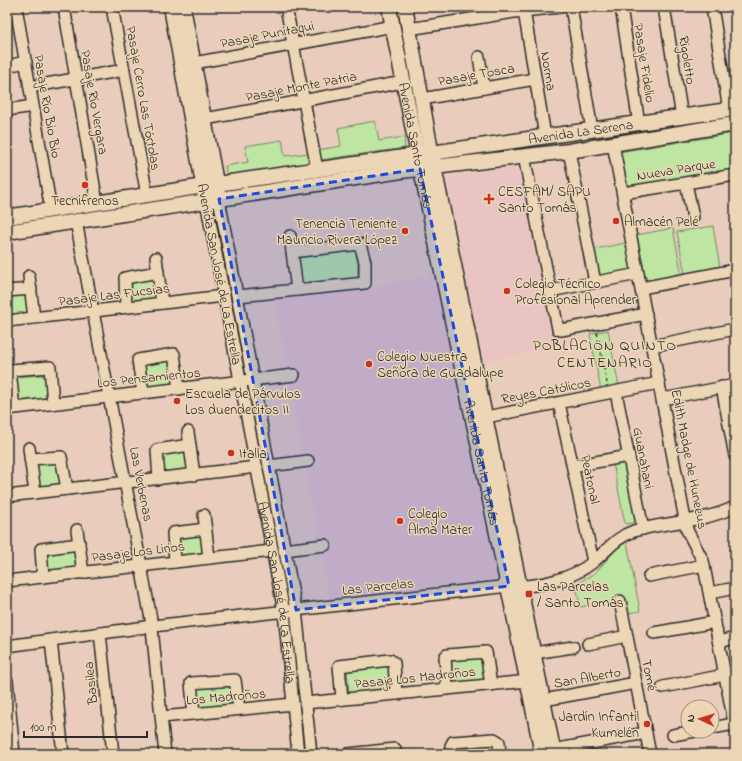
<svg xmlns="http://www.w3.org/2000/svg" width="742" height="761" viewBox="0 0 742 761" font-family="'Indie Flower',sans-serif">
<rect width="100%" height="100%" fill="#eaccbd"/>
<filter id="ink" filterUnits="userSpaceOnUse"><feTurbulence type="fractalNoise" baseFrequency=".025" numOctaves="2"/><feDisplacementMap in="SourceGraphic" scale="8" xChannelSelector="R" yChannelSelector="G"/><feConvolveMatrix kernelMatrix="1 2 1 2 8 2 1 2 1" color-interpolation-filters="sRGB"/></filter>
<g filter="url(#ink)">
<g fill="#e9c4c2">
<polygon points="521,166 557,347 482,362 446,178"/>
<polygon points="436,276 465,431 497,575 495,579 329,598 274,298 382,286 393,282"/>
</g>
<g fill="#bee5a1" stroke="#748866">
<polygon points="375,121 379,141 404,137 405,148 319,160 318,150 341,146 338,128"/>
<polygon points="735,133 735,169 626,187 619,152"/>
<polygon points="282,140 285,156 309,153 311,165 227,178 225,166 248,162 245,146"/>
<polygon points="713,226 720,268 685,274 677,232"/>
<polygon points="673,228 682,276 647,282 637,235"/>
<polygon points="630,242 635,269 597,277 591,250"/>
<polygon points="355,250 358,264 358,279 301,286 297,257"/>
<polygon points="153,275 159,298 130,304 128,278"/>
<polygon points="7,294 28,294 30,314 7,317"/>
<polygon points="608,330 619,387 601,391 590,334"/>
<polygon points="166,360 172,363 174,383 145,387 142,368 144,364"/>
<polygon points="41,375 45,377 48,398 17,401 15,377"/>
<polygon points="185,448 190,470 163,476 160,450"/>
<polygon points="58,458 65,486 38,490 36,460"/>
<polygon points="627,460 639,522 625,524 613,463"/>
<polygon points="176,534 203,534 204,556 180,558"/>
<polygon points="627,542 640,611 629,613 626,598 580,607 576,584 595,573 618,547"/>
<polygon points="44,549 75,549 79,569 44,573"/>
<polygon points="485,657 487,680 451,684 449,661"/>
<polygon points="390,664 392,688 349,693 347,669"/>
<polygon points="195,683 232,684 232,706 198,712"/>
<polygon points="494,741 495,754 455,754 454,745"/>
</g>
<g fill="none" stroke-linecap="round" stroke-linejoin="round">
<defs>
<g id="minor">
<polyline points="16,7 51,210"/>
<polyline points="64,7 97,203"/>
<polyline points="112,7 147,195"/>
<polyline points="286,7 317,169"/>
<polyline points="571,7 592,130"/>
<polyline points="621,7 639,124"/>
<polyline points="664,7 682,117"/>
<polyline points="712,7 729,110"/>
<polyline points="524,11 545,136"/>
<polyline points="409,29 514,12 561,7"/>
<polyline points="479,57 484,88"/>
<polyline points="194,63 393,26"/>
<polyline points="7,66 26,62"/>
<polyline points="30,87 124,70"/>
<polyline points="422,99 535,79"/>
<polyline points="7,110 33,106"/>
<polyline points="205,119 403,82"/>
<polyline points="613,144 687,530 703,561 735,728"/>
<polyline points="569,151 595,282"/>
<polyline points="524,156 558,329 561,330 646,314"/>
<polyline points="686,183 693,217"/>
<polyline points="623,193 735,175"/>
<polyline points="219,199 296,610 311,754"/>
<path id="s1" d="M 206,201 L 284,612 L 298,754"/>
<polyline points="76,221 151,619 165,754"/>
<polyline points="290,236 297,290"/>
<polyline points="156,258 162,303"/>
<polyline points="29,276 34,318"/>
<polyline points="641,288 735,270"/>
<polyline points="7,291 31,289"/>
<polyline points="550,291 638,274"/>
<polyline points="238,296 365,283 365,262 360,244 292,252"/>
<polyline points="126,307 125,278 158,272"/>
<polyline points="7,321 224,296"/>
<polyline points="652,346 735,329"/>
<polyline points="722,387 735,456"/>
<polyline points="616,392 643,529"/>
<polyline points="143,393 138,360 174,354 179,389"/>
<polyline points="663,399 735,385"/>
<polyline points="559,403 593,562"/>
<polyline points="14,408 10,370 50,367 53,403"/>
<polyline points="7,409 294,375"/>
<polyline points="486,417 659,383"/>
<polyline points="188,432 194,475"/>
<polyline points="29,448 35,493"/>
<polyline points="30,459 61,457 67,489"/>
<polyline points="269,466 308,461"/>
<polyline points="573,466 629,456"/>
<polyline points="159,479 157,450 190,445"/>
<polyline points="7,496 257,467"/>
<polyline points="204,515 209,558"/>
<polyline points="77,530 83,573"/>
<polyline points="284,550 325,545"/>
<polyline points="175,562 173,533 206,529"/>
<polyline points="649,576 704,565"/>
<polyline points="43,577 41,549 79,544"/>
<polyline points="7,581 272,551"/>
<polyline points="710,593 735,588"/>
<polyline points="620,601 650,754"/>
<polyline points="100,633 113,754"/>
<polyline points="654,633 715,622"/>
<polyline points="51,640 63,754"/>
<polyline points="719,642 735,638"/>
<polyline points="588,644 627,636"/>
<path d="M 7,646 L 153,626 L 509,586 C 535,588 573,579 593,562 C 607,551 616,537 634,531 C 668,521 701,523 735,507"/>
<polyline points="534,653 573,647"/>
<polyline points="7,681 14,754"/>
<polyline points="663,687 725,675"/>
<polyline points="447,689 445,657 447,655 486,652 491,685"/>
<polyline points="342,699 339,666 390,660 394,663 396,694"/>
<polyline points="544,700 636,683"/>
<polyline points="305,703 528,681"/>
<polyline points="194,714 191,683 235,680 239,709"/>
<polyline points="162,717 293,704"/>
<polyline points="712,728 734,724"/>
<polyline points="673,735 695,731"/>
<polyline points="553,750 646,733"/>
<polyline points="348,754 395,749 395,754"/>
<polyline points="451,754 451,746 453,742 494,739 499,742 500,754"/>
</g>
<g id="major">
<polyline points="171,7 205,195"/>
<polyline points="183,7 218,193"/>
<path id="s2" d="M 389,7 C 436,257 493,504 542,754"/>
<polyline points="405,7 434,167 554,754"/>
<path id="s3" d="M 7,217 L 217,184 L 735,109"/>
<polyline points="7,232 401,171 569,151 735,124"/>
</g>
</defs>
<use href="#minor" stroke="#2b2b2b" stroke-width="14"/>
<use href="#major" stroke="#2b2b2b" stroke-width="17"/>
<polyline stroke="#2b2b2b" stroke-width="1.5" stroke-dasharray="4 3" stroke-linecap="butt" points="597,332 607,383"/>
<use href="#minor" stroke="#ecd6b5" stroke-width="11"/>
<use href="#major" stroke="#ecd6b5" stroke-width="14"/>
</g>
</g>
<path fill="#1d4ed8" fill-opacity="0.2" stroke="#1d4ed8" stroke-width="3" stroke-dasharray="8 5" stroke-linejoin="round" d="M 420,169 L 509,586 L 296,610 L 219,199 Z"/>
<g fill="#c8321e" stroke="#ecd6b5" stroke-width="1.5">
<circle cx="85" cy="185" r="4"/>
<path d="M487 193h4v4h4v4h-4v4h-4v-4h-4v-4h4z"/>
<circle cx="616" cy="221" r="4"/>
<circle cx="405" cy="231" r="4"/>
<circle cx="507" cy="291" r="4"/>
<circle cx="369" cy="364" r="4"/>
<circle cx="177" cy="401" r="4"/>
<circle cx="231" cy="453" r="4"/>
<circle cx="400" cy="521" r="4"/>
<rect x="525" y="590" width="8" height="8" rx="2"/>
<circle cx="647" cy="724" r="4"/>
</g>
<g text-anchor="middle" stroke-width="3" stroke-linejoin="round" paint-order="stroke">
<g font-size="14" fill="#2b2b2b" stroke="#ecd6b5">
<text transform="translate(267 34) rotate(-11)" y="5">Pasaje Punitaqui</text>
<text transform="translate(688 60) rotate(81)" y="5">Rigoletto</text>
<text transform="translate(645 63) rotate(81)" y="5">Pasaje Fidelio</text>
<text transform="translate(549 71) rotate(81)" y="5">Norma</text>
<text transform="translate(476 74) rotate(-10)" y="5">Pasaje Tosca</text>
<text transform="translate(301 86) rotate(-11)" y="5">Pasaje Monte Patria</text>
<text transform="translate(144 98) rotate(80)" y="5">Pasaje Cerro Las Tórtolas</text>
<text transform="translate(95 102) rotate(80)" y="5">Pasaje Río Vergara</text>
<text transform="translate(48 106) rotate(80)" y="5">Pasaje Río Bio Bio</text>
<text dy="5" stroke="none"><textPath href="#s3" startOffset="580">Avenida La Serena</textPath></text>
<text dy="5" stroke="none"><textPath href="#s2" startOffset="141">Avenida Santo Tomás</textPath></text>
<text transform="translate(676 169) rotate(-9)" y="5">Nueva Parque</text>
<text transform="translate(220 274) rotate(79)" y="5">Avenida San José de La Estrella</text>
<text transform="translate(114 294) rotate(-7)" y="5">Pasaje Las Fucsias</text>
<text transform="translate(149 377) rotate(-6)" y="5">Los Pensamientos</text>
<text transform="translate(546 390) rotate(-11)" y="5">Reyes Católicos</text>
<text transform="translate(644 458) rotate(79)" y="5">Guanahani</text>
<text transform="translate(690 459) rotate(79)" y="5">Edith Madge de Huneeus</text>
<text dy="5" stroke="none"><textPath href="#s2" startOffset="465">Avenida Santo Tomás</textPath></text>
<text transform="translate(591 479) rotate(78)" y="5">Peatonal</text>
<text transform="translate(142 484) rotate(79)" y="5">Las Verbenas</text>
<text transform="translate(138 551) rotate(-7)" y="5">Pasaje Los Lirios</text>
<text transform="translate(378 586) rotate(-6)" y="5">Las Parcelas</text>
<text dy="5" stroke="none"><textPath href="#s1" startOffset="398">Avenida San José de La Estrella</textPath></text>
<text transform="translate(650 675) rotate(79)" y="5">Tomé</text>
<text transform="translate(415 677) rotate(-6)" y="5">Pasaje Los Madroños</text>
<text transform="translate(587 677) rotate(-10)" y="5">San Alberto</text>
<text transform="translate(90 683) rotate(-96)" y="5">Basilea</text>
<text transform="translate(226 696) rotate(-5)" y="5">Los Madroños</text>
</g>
<g font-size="14" fill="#2b2b2b" stroke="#ecd6b5" text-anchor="start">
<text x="498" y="196">CESFAM/ SAPU<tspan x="498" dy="16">Santo Tomás</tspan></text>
<text x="85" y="205" text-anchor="middle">Tecnifrenos</text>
<text x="624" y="226">Almacén Pelé</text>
<text x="397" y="228" text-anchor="end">Tenencia Teniente<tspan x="397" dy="16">Mauricio Rivera López</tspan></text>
<text x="515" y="288">Colegio Técnico<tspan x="515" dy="16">Profesional Aprender</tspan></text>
<text x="377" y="361">Colegio Nuestra<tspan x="377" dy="16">Señora de Guadalupe</tspan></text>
<text x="185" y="398">Escuela de Párvulos<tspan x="185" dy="16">Los duendecitos II</tspan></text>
<text x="239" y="458">Italla</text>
<text x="408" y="518">Colegio<tspan x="408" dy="16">Alma Mater</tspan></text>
<text x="537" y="591">Las Parcelas<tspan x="537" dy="16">/ Santo Tomás</tspan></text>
<text x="639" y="721" text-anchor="end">Jardín Infantil<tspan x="639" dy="16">Kumelén</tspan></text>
</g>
<g font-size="15" letter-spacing="1" fill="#2b2b2b" stroke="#ecd6b5">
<text x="605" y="350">POBLACIÓN QUINTO<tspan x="605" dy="17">CENTENARIO</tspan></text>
</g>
</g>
<rect width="742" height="761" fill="none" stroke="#ecd6b5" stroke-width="24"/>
<rect x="12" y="12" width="718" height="737" fill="none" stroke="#2b2b2b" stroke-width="1.5" filter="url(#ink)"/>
<g transform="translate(700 719) rotate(274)"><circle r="19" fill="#ecd6b5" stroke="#9f927e"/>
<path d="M0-3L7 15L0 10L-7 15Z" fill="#c8321e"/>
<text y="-6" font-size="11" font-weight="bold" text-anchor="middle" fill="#2b2b2b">N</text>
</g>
<path d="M24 731v6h123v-6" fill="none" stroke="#2b2b2b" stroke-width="2"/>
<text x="30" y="731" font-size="12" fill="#2b2b2b" stroke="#ecd6b5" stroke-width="3" paint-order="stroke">100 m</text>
</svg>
